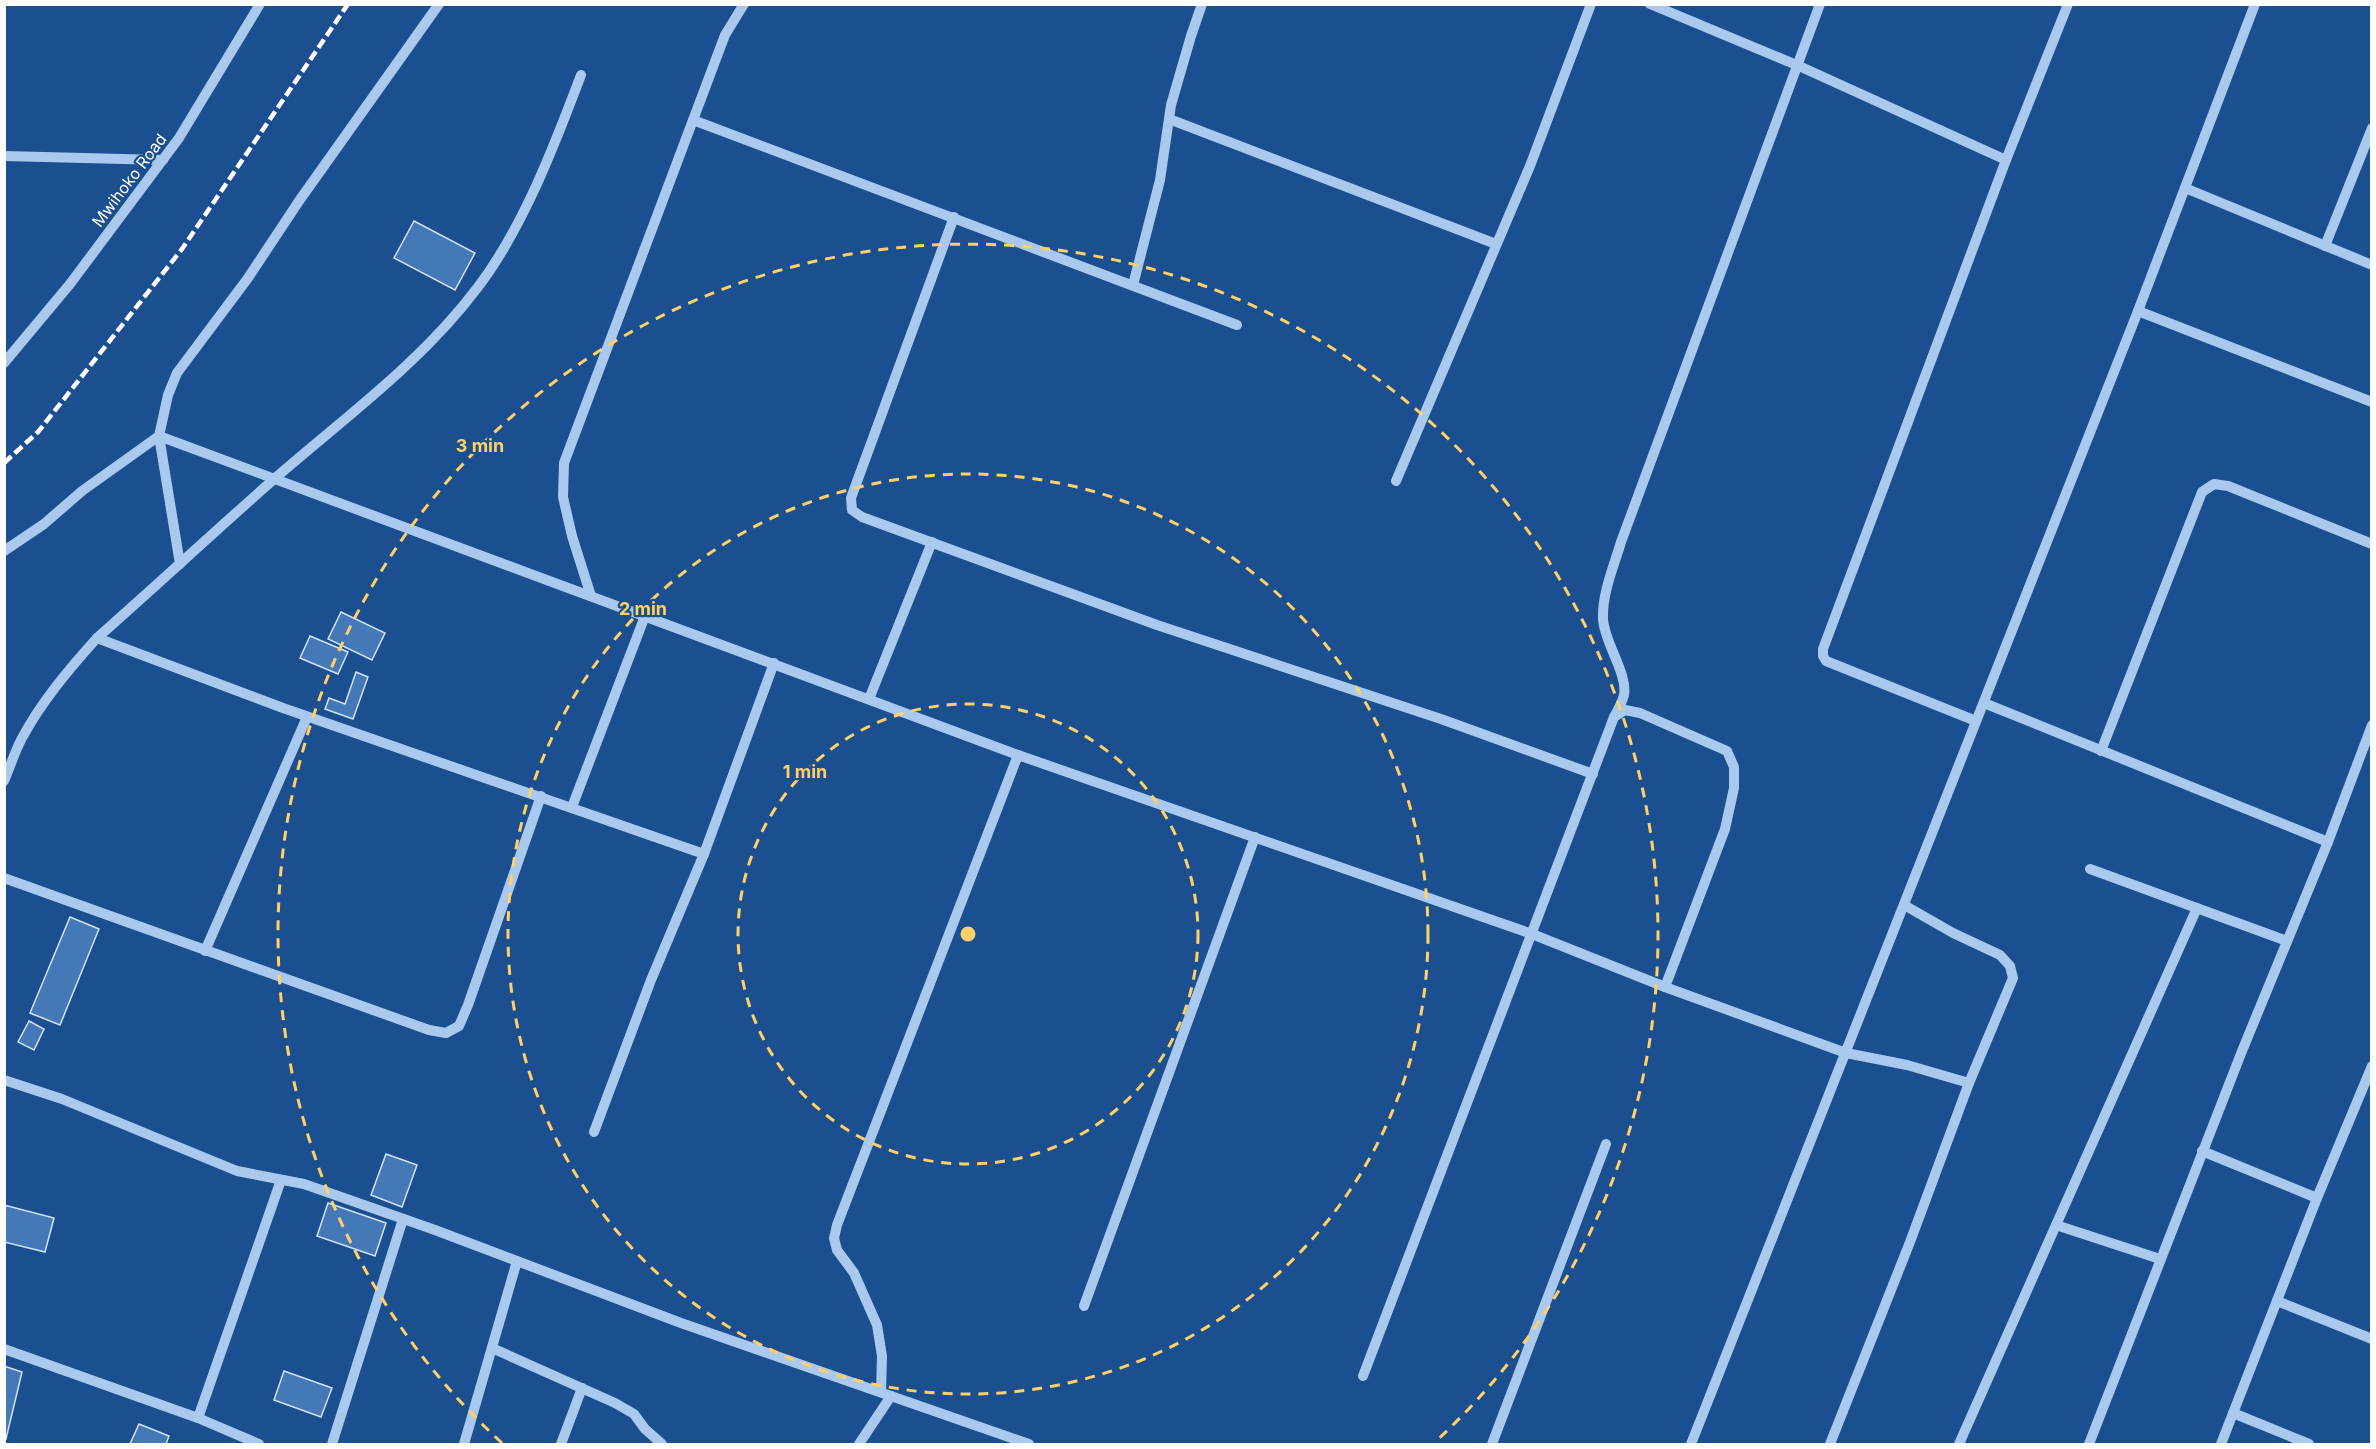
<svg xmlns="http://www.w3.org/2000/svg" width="2376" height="1449" viewBox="0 0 2376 1449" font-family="Inter,sans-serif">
<rect width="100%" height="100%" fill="#1b4f8f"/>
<g fill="#4478b7" stroke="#cfe3fa" stroke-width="1.5">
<polygon points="414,221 475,253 455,290 394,258"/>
<polygon points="341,612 385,633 372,660 328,639"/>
<polygon points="310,636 348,652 338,674 300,658"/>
<polygon points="356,672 368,677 353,719 325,709 329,698 345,704"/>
<polygon points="70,917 99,929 60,1025 30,1013"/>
<polygon points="29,1021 44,1029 34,1050 18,1042"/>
<polygon points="386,1154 417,1165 402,1207 371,1195"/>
<polygon points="328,1203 386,1223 375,1256 317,1236"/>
<polygon points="4,1205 54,1218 45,1252 4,1242"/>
<polygon points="4,1366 22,1372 6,1439 4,1438"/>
<polygon points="284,1371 332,1388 321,1417 274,1400"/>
<polygon points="139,1424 169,1436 166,1444 130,1444"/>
</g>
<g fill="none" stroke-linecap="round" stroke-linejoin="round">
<g stroke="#a9c9ee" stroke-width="10">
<polyline points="1650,4 1799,66 2006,160"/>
<polyline points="1169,119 1496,244"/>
<polyline points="693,120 1237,325"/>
<polyline points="4,156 163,160"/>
<polyline points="2185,188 2372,265"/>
<polyline points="954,217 851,498 852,510 862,517 1157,625 1441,719 1593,774"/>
<polyline points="2325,246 2372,128"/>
<polyline points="1133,285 1160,180 1171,105 1191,36 1202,4"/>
<polyline points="2138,311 2372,402"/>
<polyline points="4,363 70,284 179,138 260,4"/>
<polyline points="159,436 1018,755 1532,934 1665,987 1846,1053 1907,1065 1969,1083"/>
<polyline points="1396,481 1530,166 1591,4"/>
<polyline points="4,551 44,524 82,491 159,436"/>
<polyline points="180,564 159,436 168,395 177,373 248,278 299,201 439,4"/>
<polyline points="591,596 572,536 563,497 564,463 725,35 744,4"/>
<polyline points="97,638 283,708 704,854"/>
<polyline points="869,699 932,542"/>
<polyline points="1984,703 2328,842"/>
<path d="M 1614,717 C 1618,710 1622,703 1624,695 C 1628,674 1604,642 1603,619 C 1602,593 1614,566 1621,542 L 1820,4"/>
<polyline points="1976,721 1826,661 1823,656 1823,649 2006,160 2068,4"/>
<polyline points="2101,751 2202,492 2214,484 2228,486 2372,544"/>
<path d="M 4,781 C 10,767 15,751 22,738 C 42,701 69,669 97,638 C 156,586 214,532 273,480 C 344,418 421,363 478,287 C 523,228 555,144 581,75"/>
<polyline points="572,807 645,616"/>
<polyline points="2090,869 2287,941"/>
<polyline points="4,878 429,1030 446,1033 459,1026 468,1005 541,796"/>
<polyline points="205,951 307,717"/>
<polyline points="4,1080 62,1099 237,1171 304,1184 435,1230 681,1323 1029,1444"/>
<polyline points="594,1132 651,980 704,854 774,663"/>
<polyline points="2202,1151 2317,1198"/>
<polyline points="2056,1225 2197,908"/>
<polyline points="2277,1301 2372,1339"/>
<polyline points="1084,1306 1255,837"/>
<polyline points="492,1348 615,1403 634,1414 645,1429 662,1444"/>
<polyline points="4,1349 198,1418 259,1444"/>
<polyline points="1363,1376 1614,717 1625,710 1640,713 1727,751 1734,767 1734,788 1725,829 1665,987"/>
<polyline points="881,1392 882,1356 877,1325 854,1273 837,1250 834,1238 837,1225 1018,755"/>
<polyline points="2233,1413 2309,1444"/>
<polyline points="198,1418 281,1180"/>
<polyline points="332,1444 403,1219"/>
<polyline points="464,1444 517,1261"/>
<polyline points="561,1444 582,1388"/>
<polyline points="859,1444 891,1396"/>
<polyline points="1492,1444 1606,1144"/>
<polyline points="1691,1444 2138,311 2255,4"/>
<polyline points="1830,1444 1910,1242 1969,1083 2013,978 2010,966 2000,955 1953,933 1904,905"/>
<polyline points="1959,1444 2056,1225 2160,1259"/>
<polyline points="2089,1444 2242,1051 2328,842 2372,725"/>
<polyline points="2221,1444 2317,1198 2372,1066"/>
</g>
<polyline stroke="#fff" stroke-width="4.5" stroke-dasharray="10 4.5" stroke-linecap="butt" points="4,463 38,432 182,249 348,4"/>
</g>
<g fill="none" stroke="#ffd166" stroke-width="3" stroke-dasharray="10 8">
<circle cx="968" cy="934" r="230"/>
<circle cx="968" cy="934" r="460"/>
<path d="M502 1443A690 690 0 1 1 1434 1443"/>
</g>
<g text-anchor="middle" stroke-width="4.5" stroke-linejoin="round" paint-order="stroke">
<g font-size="16" fill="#fff" stroke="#1b4f8f">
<text transform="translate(129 180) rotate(-53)" y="6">Mwihoko Road</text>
</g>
</g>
<circle cx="968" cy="934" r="9" fill="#ffd166" stroke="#1b4f8f" stroke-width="3"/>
<g font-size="18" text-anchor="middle" font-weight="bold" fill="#ffd166" stroke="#1b4f8f" stroke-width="4.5" stroke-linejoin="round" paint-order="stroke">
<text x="480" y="452">3 min</text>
<text x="643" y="615">2 min</text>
<text x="805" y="778">1 min</text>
</g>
<rect width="2376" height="1449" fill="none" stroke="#ffffff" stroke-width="12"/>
</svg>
